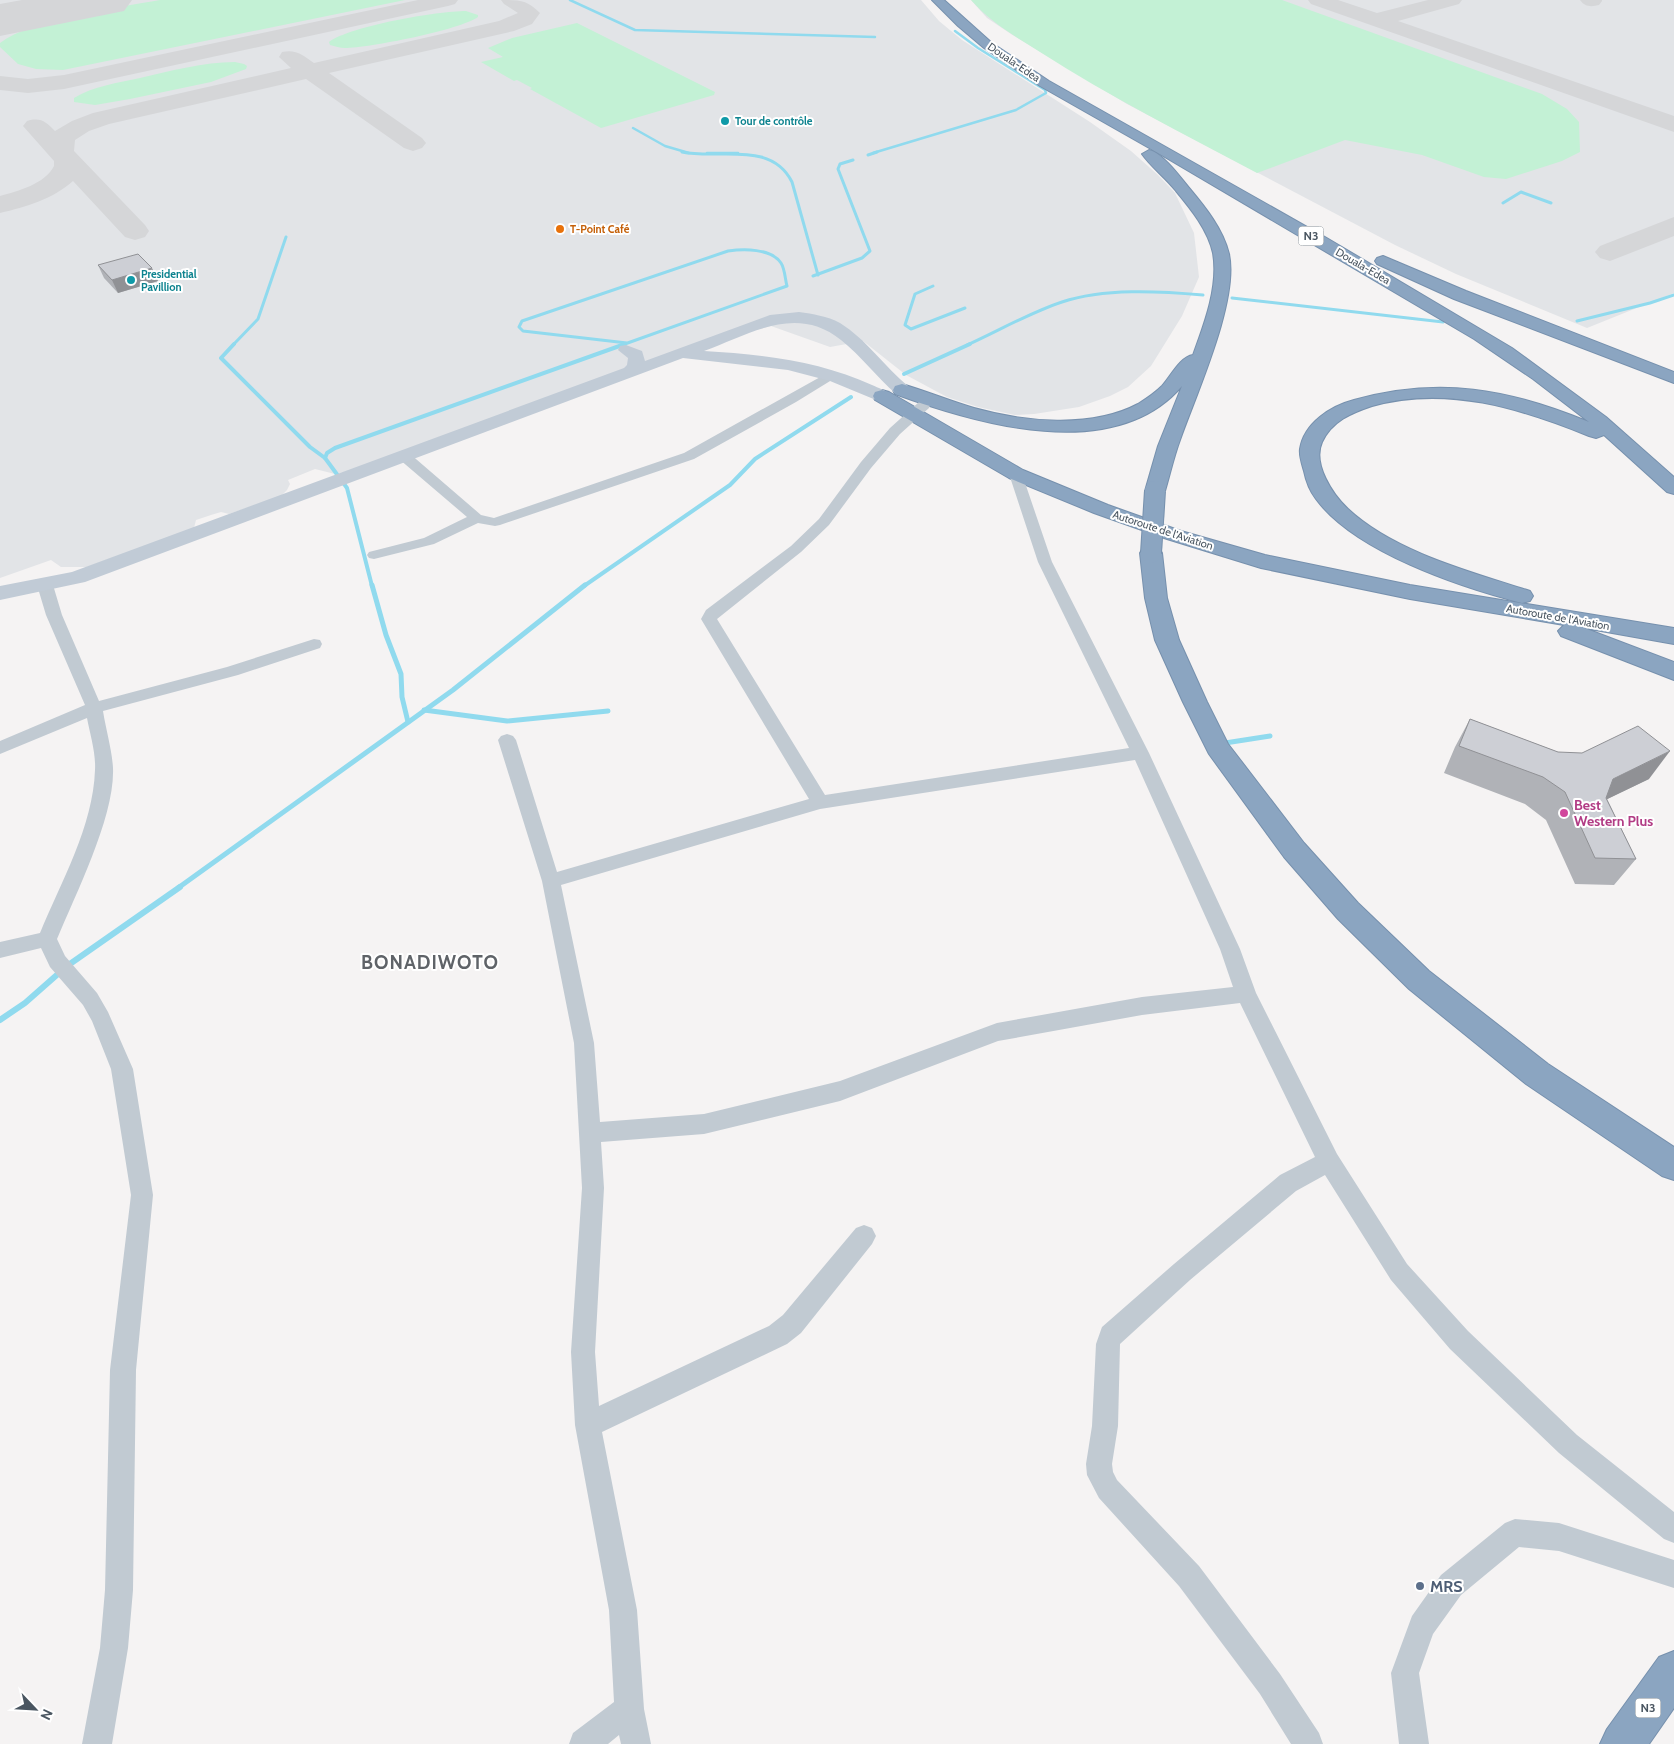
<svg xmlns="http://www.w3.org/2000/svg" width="1674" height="1744" viewBox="0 0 1674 1744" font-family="Cabin,sans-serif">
<rect width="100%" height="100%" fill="#f5f3f3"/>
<g fill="#e2e4e7">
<polygon points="0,0 921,0 939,21 962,40 1090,122 1131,151 1158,175 1175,193 1194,233 1199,277 1182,316 1151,366 1128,387 1110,396 1079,407 1034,414 1015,415 978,407 947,397 906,375 863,341 830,347 771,326 729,337 345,472 335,474 315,469 288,480 290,484 287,490 281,496 229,514 221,512 211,515 196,520 194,528 87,567 61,567 51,560 0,578"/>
<polygon points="971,0 1674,0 1674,293 1587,328 1456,274 1395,245 1127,104 1011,34 987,18"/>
</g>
<g fill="#c3f1d5">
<path d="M 160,0 L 405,0 L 63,70 L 36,69 L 18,64 L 0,47 L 0,43 C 33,18 117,8 160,0 Z"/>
<path d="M 971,0 L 1282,0 L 1542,94 L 1567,109 L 1579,122 L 1580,152 L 1562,161 L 1506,179 L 1484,177 L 1422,155 L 1345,140 L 1257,173 C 1184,134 1110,97 1040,52 C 1016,37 990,22 971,0 Z"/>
<path d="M 466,11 L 478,15 L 478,17 C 460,30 368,48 345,48 C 340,48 335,46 330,45 L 329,42 C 350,26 438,11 466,11 Z"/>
<polygon points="577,23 715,92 714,95 601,128 530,89 532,88 517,80 514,81 481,62 503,57 488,48 512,38"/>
<path d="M 235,62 L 244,64 L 247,66 L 246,69 L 211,82 L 130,99 L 95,105 L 74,102 L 74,98 C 93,86 118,83 140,78 C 171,71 203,62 235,62 Z"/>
</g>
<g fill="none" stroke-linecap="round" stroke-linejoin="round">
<g stroke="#90daee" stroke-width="2.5">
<polyline points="570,0 635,30 875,37"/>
<polyline points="633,128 665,146 689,153"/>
<polyline points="707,153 738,153"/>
<polyline points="873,153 1016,110 1046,93 1045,90 978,48 955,31"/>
</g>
<g stroke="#90daee" stroke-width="3">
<path d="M 682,152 C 719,160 771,140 792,182 L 818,275"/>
<polyline points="868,155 877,152"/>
<polyline points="1503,203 1521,192 1551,203"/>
<polyline points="813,276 862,258 870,251 838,169 840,164 853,160"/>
<polyline points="933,286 915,294 905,325 911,329 965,308"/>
<polyline points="1232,298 1443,322"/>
<polyline points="1577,321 1650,303 1674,295"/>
<polyline points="233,345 258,319 286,237"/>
<path d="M 622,345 L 787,286 C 785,279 785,269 781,263 C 771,248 743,249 728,251 L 522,321 L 519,327 L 523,331 L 627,343"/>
<path d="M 967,345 C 998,331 1029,313 1062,302 C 1104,288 1159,291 1203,295"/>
</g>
<g stroke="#90daee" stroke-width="4">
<polyline points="234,344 221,358 310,447 325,458 347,488 372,586"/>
<polyline points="904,374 970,344"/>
<polyline points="325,458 327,453 335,448 625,344"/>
<polyline points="584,586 730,485 755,459 851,397"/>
</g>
<g stroke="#90daee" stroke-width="5">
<polyline points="372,585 386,635 401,674 402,697 408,722"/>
<polyline points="424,710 507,721 608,711"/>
<polyline points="1225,743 1270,736"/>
<polyline points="178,888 453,690 585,585"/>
</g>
<polyline stroke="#90daee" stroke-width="6" points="0,1020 25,1003 67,966 180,887"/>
<g fill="#d5d6d8" fill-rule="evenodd">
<polygon points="418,0 458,0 455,4 448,6 64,89 28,93 0,90 0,76 28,79 64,75"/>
<path d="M 501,0 C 520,0 527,0 540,13 L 532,24 L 514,31 L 329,73 L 422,138 L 426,143 L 422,148 L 413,151 L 404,148 L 306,79 L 109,124 L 89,131 L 75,140 L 74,151 L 145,225 L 149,231 L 145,237 L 135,240 L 125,237 L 73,181 C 53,199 26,207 0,213 L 0,196 C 18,191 45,184 54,166 L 54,161 L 23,126 L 27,121 C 41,117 46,122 55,131 L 72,121 L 93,113 L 291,68 L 279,57 L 282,52 C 296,49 303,55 314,63 L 499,21 L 518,13 L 504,4 Z"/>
<polygon points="1308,0 1338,0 1377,13 1428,0 1462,0 1459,4 1398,21 1674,116 1674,132 1311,4"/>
<path d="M 1580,0 L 1602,0 L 1602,1 L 1599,5 C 1591,7 1585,7 1580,0 Z"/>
<polygon points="1674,217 1674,236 1610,261 1600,258 1595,252 1600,246"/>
</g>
<polygon fill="#d5d6d8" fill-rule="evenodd" points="22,0 132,0 124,11 0,36 0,4"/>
<defs>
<g id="highway">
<path d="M 932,0 L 944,0 L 992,43 L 1049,81 L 1325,237 L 1512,348 L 1606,417 L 1674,477 L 1674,494 L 1667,492 L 1604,435 L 1596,438 L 1589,436 C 1520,408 1446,385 1372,406 C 1351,413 1332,421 1322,442 C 1312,464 1333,495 1348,509 C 1394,552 1471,572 1530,591 L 1533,596 L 1530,601 L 1522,603 C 1460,587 1355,552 1316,499 C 1310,491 1306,481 1304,471 C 1302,464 1299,456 1300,449 C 1304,423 1331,406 1354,400 C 1439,376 1509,389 1589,422 L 1533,379 L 1474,339 L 1158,153 L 1040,86 L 984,48 L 958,26 Z"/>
<path d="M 1149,150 C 1163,153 1181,178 1190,189 C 1205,207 1223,229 1229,254 C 1239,301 1196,394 1180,440 C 1174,456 1170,474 1165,491 L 1162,495 L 1155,497 L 1148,495 L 1145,491 L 1158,446 L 1182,386 C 1114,465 977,424 895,394 L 893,390 L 895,386 L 902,384 C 926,391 950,401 974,408 C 1024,422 1091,429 1138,404 C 1146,399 1155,393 1162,386 C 1171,376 1180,357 1193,355 C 1204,325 1219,286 1213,253 C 1208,230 1191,209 1176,191 C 1166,178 1151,167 1142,154 Z"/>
<polygon points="1383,256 1466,291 1674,372 1674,383 1454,299 1377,264 1375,261 1377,258"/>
<polygon points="882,390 889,392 1023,470 1108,505 1181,531 1265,555 1410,585 1674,628 1674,644 1584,628 1674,662 1674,680 1561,636 1558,631 1564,625 1410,599 1261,568 1167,539 1094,513 1009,478 875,400 873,396 875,392"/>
<polygon points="1151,546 1159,548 1162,553 1167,598 1179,640 1207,702 1228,744 1304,843 1358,903 1429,971 1548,1064 1674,1147 1674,1180 1662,1176 1526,1084 1409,989 1338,919 1284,857 1209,754 1183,702 1155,640 1145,598 1140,553 1143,548"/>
<polygon points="1674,1651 1674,1708 1649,1744 1600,1744 1607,1729 1659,1657"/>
</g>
</defs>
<use href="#highway" stroke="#7690ad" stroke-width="2"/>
<g fill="#c1cad2" fill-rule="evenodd">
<polygon points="831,371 837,375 835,378 796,402 694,459 500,525 495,526 478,523 434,544 374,559 369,558 367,555 369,552 424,538 467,517 399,459 397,456 399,453 409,453 481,515 494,518 684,453"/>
<path d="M 924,401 L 929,402 L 930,405 L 929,408 L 900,434 L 871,468 L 829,525 L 801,552 L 717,619 L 825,795 L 1129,748 L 1038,562 L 1009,474 L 1011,471 L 1021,471 L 1052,562 L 1149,753 L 1240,949 L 1256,993 L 1337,1154 L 1407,1264 L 1468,1331 L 1577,1435 L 1674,1512 L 1674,1543 L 1664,1539 L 1559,1453 L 1450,1349 L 1391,1280 L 1325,1175 L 1296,1191 L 1190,1280 L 1120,1344 L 1118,1426 L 1112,1464 L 1113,1472 L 1117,1480 L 1199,1566 L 1280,1674 L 1319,1733 L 1323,1744 L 1291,1744 L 1260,1694 L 1179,1586 L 1099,1498 L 1087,1475 L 1086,1464 L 1092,1426 L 1096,1344 L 1102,1327 L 1174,1264 L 1280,1175 L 1315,1157 L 1240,1003 L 1142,1015 L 998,1041 L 840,1101 L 704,1134 L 601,1142 L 604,1188 L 595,1352 L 599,1406 L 769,1326 L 783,1315 L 856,1228 L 864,1225 L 872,1228 L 876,1236 L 872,1244 L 801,1333 L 787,1344 L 602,1432 L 637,1610 L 644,1709 L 651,1744 L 621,1744 L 619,1735 L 608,1744 L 569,1744 L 573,1733 L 614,1702 L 609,1610 L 575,1425 L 571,1352 L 582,1188 L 574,1043 L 542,881 L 498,740 L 501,736 L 507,734 L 513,736 L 516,740 L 557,872 L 809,799 L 701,619 L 706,610 L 791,546 L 819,519 L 861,462 L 890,428 L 919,402 ZM 1135,760 L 1220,949 L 1233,987 L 1142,997 L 997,1023 L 840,1081 L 704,1114 L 600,1122 L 594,1043 L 561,885 L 820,809 Z"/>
<path d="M 45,580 L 50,582 L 53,585 L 62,615 L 99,701 L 227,667 L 314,639 L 320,640 L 322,644 L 320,648 L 238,675 L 103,711 C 106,730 112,750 113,768 C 115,816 76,893 57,939 L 65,956 L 97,993 L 108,1012 L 133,1069 L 153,1195 L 136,1370 L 133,1590 L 128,1648 L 112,1744 L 82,1744 L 100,1648 L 105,1590 L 110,1370 L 131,1195 L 111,1069 L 92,1021 L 83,1005 L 50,967 L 41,948 L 0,958 L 0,942 L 40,933 C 61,882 93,827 95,770 C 96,753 90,734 87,718 L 0,754 L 0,741 L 85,705 L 46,615 L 37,585 L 40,582 Z"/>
<polygon points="1515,1519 1559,1523 1674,1560 1674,1588 1559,1551 1519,1547 1461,1595 1433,1634 1419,1673 1429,1744 1399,1744 1391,1673 1412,1616 1441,1575 1505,1523"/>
</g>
<path fill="#c1cbd6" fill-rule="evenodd" d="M 799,312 C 813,314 827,316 840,323 C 866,339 885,367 908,386 L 911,390 L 908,394 L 902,395 L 896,394 C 877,377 861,356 841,340 C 796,304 750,334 704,351 C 760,354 820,361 872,385 C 878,388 887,390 891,396 L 888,400 L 882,401 L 876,400 L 830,381 L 788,370 L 683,358 L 85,582 L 0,600 L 0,586 L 72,572 L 624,368 L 627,365 L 628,358 L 618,350 L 620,346 L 626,345 L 642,351 L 645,361 L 770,315 Z"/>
<use href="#highway" fill="#8ba5c1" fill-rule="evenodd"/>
<defs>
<polyline id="highway-bridge" points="1151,553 1155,491"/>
</defs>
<use href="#highway-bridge" stroke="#7690ad" stroke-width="22" stroke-linecap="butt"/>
<use href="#highway-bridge" stroke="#8ba5c1" stroke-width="20"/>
</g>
<g fill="#b0b2b7">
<polygon points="98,265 158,281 118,293 104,278"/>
<polygon points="1470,719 1558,752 1649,779 1607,799 1636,859 1614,885 1575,884 1546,820 1525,804 1444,773 1455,747"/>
</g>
<g fill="#909195">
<polygon points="152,268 158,281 118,293 112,280"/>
<polygon points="1670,751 1649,779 1593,806 1613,779"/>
</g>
<g fill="#cdcfd5" stroke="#909195">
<polygon points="138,254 152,268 112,280 98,265"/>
<polygon points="1470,719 1558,752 1582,753 1638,726 1670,751 1613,779 1606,798 1636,859 1595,858 1565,792 1543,777 1459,746"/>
</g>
<g fill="#0f9aa8" stroke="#fff" stroke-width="2">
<circle cx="725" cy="121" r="5"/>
<circle cx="131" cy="280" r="5"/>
</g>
<circle fill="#e8710a" stroke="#fff" stroke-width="2" cx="560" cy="229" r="5"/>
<circle fill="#d1479c" stroke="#fff" stroke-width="2" cx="1564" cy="813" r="5"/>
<circle fill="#5c6f8a" stroke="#fff" stroke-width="2" cx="1420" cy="1586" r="5"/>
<g text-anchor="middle" stroke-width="4" stroke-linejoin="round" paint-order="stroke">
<g font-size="11" fill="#4a5661" stroke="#fff">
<text transform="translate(1014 62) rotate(34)" y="4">Douala-Edea</text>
<text transform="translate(1363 266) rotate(30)" y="4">Douala-Edea</text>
<text transform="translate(1163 530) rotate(18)" y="4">Autoroute de l'Aviation</text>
<text transform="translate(1558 617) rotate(10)" y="4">Autoroute de l'Aviation</text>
</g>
<g font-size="11" font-weight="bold" fill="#0d838f" stroke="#fff" text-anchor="start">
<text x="735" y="125">Tour de contrôle</text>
<text x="141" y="278">Presidential<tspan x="141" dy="13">Pavillion</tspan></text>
</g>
<g font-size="11" font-weight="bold" fill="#c56008" stroke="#fff" text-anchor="start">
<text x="570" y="233">T-Point Café</text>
</g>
<g fill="#fff" stroke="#808990" stroke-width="1">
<rect x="1298.5" y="226.5" width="25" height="19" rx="4"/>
<rect x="1635.5" y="1698.5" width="25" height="19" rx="4"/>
</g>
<g font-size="12" font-weight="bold" fill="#4a5661">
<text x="1311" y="240">N3</text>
<text x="1648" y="1712">N3</text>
</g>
<g font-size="14" font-weight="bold" fill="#b23c85" stroke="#fff" text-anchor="start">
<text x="1574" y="810">Best<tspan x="1574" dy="16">Western Plus</tspan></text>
</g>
<g font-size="16" font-weight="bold" fill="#4e5e75" stroke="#fff" text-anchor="start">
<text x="1430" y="1592">MRS</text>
</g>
<g font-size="19" font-weight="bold" letter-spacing="1" fill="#5f6368" stroke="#fff">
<text x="430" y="969">BONADIWOTO</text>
</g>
</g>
<g transform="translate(35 1709) rotate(115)" stroke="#ffffff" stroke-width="4" paint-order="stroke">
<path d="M0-4L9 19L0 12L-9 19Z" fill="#4a5661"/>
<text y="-8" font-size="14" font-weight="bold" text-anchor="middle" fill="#4a5661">N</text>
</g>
</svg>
